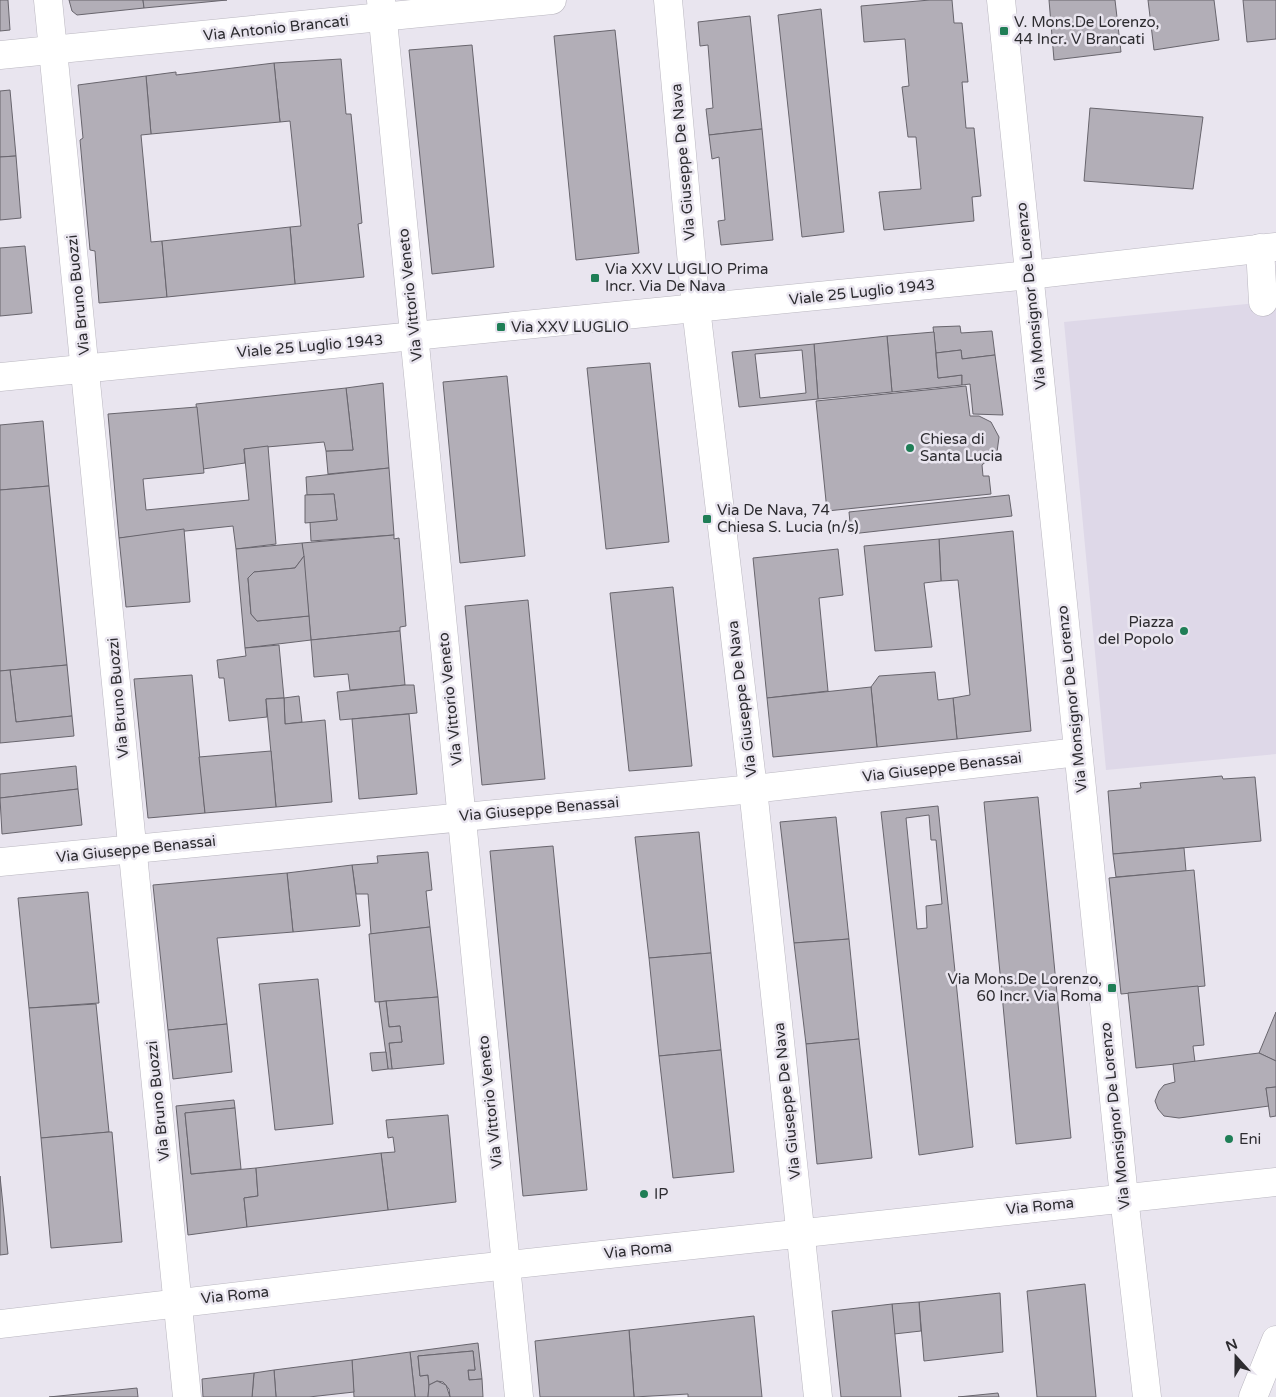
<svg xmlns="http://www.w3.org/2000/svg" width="1276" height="1397" viewBox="0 0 1276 1397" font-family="'Varela Round',sans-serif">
<rect width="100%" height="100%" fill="#e9e5ef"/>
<polygon fill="#ded8e8" points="1276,301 1276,754 1106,770 1064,322"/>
<g fill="#b2aeb7" stroke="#68656d" fill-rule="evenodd">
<polygon points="0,0 8,0 10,30 0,31"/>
<polygon points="69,0 143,0 144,8 77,15 72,11"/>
<polygon points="143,0 227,0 144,8"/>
<polygon points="930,0 952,0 954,23 962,23 968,82 962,82 966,128 974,128 981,196 972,197 974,221 884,230 879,192 921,189 916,137 908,137 902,87 909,86 905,39 864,42 861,6"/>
<polygon points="1049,0 1115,0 1121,52 1054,60"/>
<polygon points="1148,0 1214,0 1219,40 1154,50"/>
<polygon points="1243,0 1276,0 1276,39 1247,42"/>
<polygon points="821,9 844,232 802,237 778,15"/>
<polygon points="750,16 762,129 709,135 706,109 713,108 708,45 700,46 698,22"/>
<polygon points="615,30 639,253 576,260 554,36"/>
<polygon points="472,45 494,267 432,274 409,50"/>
<polygon points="341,59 346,114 351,114 362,223 358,224 364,277 295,284 290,227 301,226 290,121 280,122 274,63"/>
<polygon points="274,63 280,122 151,134 146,76 176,72 176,75"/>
<polygon points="146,76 151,134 141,135 151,242 162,241 167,297 99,303 95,251 90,250 80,140 83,138 78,85"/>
<polygon points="10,90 16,156 0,157 0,91"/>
<polygon points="1090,108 1203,117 1193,189 1084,181"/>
<polygon points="762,129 773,240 721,245 718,221 725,220 719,157 712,159 709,135"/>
<polygon points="16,156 21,218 0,220 0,157"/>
<polygon points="290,227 295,284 167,297 162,241"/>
<polygon points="25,246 32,313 0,316 0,248"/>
<polygon points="960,326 961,333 992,331 995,355 962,359 961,350 936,353 933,327"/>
<polygon points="934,332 938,378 962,375 962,385 892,392 887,336"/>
<polygon points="887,336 892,392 818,399 814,344"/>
<path d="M 814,344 L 818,399 L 739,407 L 732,352 ZM 802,350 L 806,393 L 760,398 L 755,354 Z"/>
<polygon points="961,350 962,359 995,355 1003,415 973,414 970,384 962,385 962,375 938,378 936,353"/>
<polygon points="650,363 669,542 606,549 587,368"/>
<polygon points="507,376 525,556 460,563 443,382"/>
<polygon points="383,383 389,468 328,474 326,451 353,450 346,388"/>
<polygon points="966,386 970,416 979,416 991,422 999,437 997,452 982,465 983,476 989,476 991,494 827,511 816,401"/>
<polygon points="346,388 353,450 326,451 324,442 244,449 245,463 203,469 196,404"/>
<polygon points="197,407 204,473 143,479 146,510 249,500 244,449 268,446 276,544 236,549 233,526 119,538 108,414"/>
<polygon points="43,421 49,486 0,490 0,425"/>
<polygon points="389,468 394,535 311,541 310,522 337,520 334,494 307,495 306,477"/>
<polygon points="49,486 67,665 0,671 0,490"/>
<polygon points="334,494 337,520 305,523 305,495"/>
<polygon points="1009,495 1012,516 851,534 849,512"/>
<polygon points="184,529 190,602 126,607 119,538"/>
<polygon points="1013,531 1031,731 957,739 953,698 970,695 958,580 941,581 939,539"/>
<polygon points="394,535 394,539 399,538 406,626 400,627 400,631 311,640 302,543"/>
<polygon points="939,539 941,581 924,583 932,647 875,651 864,546"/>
<polygon points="302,543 304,556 295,568 254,572 248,578 251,614 257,621 309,616 311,640 245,648 236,549"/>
<polygon points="838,549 843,595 819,598 828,691 767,698 753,558"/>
<polygon points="304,556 309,616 257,621 251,614 248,578 254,572 295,568"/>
<polygon points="673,587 692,766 629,771 610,593"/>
<polygon points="528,600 545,779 482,785 465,606"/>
<polygon points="400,631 405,685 350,690 348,674 314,677 311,640"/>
<polygon points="279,645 284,698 266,699 267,717 229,721 224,678 219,678 217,660 246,656 245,648"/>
<polygon points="67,665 72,716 16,722 10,670"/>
<polygon points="10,670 16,722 72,716 74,736 0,743 0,671"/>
<polygon points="935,672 938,700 953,698 957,739 877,747 871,687 879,676"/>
<polygon points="192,675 205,813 148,818 134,679"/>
<polygon points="405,685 414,685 417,713 340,720 337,692"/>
<polygon points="871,687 877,747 773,757 767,698"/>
<polygon points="299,696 302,722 285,724 284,698"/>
<polygon points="284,698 285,724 325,720 332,802 276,807 266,699"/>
<polygon points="409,714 417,794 359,799 352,719"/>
<polygon points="271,751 276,807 205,813 199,757"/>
<polygon points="76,766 78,789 0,798 0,774"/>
<polygon points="1222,776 1223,779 1255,777 1261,841 1113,854 1108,791 1141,788 1140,783"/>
<polygon points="78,789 82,825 2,834 0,798"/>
<polygon points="1038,797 1071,1138 1016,1144 984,802"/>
<path d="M 938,806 L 973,1147 L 919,1155 L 881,812 ZM 929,815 L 931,840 L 936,840 L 942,904 L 926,906 L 927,928 L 917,929 L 906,818 Z"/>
<polygon points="836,817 849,939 794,943 780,822"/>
<polygon points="699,832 711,953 649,958 635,837"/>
<polygon points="553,846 587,1190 523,1196 490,851"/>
<polygon points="1184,848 1186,871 1116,877 1113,854"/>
<polygon points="428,852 432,890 426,891 430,927 371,934 368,894 356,894 352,865 378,863 377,856"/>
<polygon points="352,865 360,926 293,932 287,873"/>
<polygon points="1194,870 1205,986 1121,994 1109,878"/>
<polygon points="287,873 293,932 217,938 227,1024 168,1030 153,885"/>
<polygon points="88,892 99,1003 29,1008 18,898"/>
<polygon points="430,927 438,997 375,1002 369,934"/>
<polygon points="849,939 859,1039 806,1044 794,943"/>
<polygon points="711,953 721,1050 659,1056 649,958"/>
<polygon points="318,979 333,1124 275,1130 259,984"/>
<polygon points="1198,986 1204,1045 1193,1046 1195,1062 1136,1068 1128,993"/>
<polygon points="438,997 444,1064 392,1069 389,1043 402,1042 400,1026 389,1027 386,1001"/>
<polygon points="386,1001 389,1027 400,1026 402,1042 389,1043 392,1069 388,1069 379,1002"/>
<polygon points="96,1004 109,1132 41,1138 29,1008"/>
<polygon points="1276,1012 1276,1061 1259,1053"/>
<polygon points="227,1024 232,1072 173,1079 168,1030"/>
<polygon points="859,1039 872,1158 817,1164 806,1044"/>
<polygon points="721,1050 734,1172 673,1178 659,1056"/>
<polygon points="386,1052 388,1069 372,1071 370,1053"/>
<polygon points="1259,1053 1276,1061 1276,1087 1266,1088 1269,1106 1179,1118 1164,1116 1158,1109 1155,1101 1159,1091 1164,1085 1175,1082 1173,1064"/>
<polygon points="1276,1087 1276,1116 1270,1117 1266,1088"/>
<polygon points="234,1100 235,1108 185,1113 191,1174 256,1168 258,1196 244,1198 247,1227 188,1235 176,1106"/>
<polygon points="235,1108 241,1169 191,1174 185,1113"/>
<polygon points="448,1115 456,1202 388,1210 381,1153 395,1152 393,1137 388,1138 386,1120"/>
<polygon points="109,1132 112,1132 122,1242 51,1248 41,1138"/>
<polygon points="381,1153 388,1210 247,1227 244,1198 258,1196 256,1168"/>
<polygon points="0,1176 8,1254 0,1255"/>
<polygon points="1085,1284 1096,1397 1037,1397 1027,1291"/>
<polygon points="1000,1293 1003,1352 924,1361 919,1302"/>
<polygon points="919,1302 921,1331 894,1334 892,1304"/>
<polygon points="892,1304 901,1397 841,1397 832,1311"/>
<polygon points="754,1316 762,1397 688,1397 688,1394 634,1397 629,1330"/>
<polygon points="629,1330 634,1397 540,1397 535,1341"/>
<polygon points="478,1343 482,1379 469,1380 468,1370 475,1370 473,1351 418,1356 420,1376 428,1375 429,1385 428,1397 415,1397 410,1352"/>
<polygon points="473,1351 475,1370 468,1370 469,1380 482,1379 483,1397 450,1397 449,1389 443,1382 437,1381 429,1385 428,1375 420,1376 418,1356"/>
<polygon points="410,1352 415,1397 354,1397 352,1360"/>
<polygon points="352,1360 354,1392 309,1397 276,1397 274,1370"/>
<polygon points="274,1370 276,1397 252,1397 254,1373"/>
<polygon points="254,1373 252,1397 203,1397 202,1379"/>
<polygon points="437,1381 446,1385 450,1397 428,1397 429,1385"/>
<polygon points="137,1388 138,1397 49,1397"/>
<polygon points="998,1393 999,1397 958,1397"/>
</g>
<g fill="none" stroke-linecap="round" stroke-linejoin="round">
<defs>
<g id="minor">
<polyline points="48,0 187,1397"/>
<polyline points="381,0 519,1397"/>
<polyline points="668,0 696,308 753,789 818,1397"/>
<polyline points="1001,0 1124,1197 1147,1397"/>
<polyline points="0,55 552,0"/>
<polyline points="1260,248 1263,302"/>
<polyline points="0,377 1029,275 1276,247"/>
<polyline points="0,862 753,789 1078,752"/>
<polyline points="0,1324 462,1270 1276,1182"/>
<polyline points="1253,1397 1276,1340"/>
</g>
</defs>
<use href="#minor" stroke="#bab7c0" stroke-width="29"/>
<use href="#minor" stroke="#fff" stroke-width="28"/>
</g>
<g fill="#1f7e56" stroke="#e9e5ef" stroke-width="2">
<rect x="999" y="26" width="10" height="10" rx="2.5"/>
<rect x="590" y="273" width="10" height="10" rx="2.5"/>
<rect x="496" y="322" width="10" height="10" rx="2.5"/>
<circle cx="910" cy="448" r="5"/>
<rect x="702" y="514" width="10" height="10" rx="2.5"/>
<circle cx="1184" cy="631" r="5"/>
<rect x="1107" y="983" width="10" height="10" rx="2.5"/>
<circle cx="1229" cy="1139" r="5"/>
<circle cx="644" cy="1194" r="5"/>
</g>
<g text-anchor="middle" stroke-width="5" stroke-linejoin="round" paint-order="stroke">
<g font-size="15" fill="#2d2c30" stroke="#e9e5ef" text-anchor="start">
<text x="1014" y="27">V. Mons.De Lorenzo,<tspan x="1014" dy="17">44 Incr. V Brancati</tspan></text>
<text x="605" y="274">Via XXV LUGLIO Prima<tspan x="605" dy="17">Incr. Via De Nava</tspan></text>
<text x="511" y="332">Via XXV LUGLIO</text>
<text x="920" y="444">Chiesa di<tspan x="920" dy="17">Santa Lucia</tspan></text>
<text x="717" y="515">Via De Nava, 74<tspan x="717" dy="17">Chiesa S. Lucia (n/s)</tspan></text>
<text x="1174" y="627" text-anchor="end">Piazza<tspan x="1174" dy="17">del Popolo</tspan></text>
<text x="1102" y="984" text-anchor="end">Via Mons.De Lorenzo,<tspan x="1102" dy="17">60 Incr. Via Roma</tspan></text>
<text x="1239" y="1144">Eni</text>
<text x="654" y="1199">IP</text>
</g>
<g font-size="15" fill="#2d2c30" stroke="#e9e5ef">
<text transform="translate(276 28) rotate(-6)" y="5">Via Antonio Brancati</text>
<text transform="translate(683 162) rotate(-95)" y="5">Via Giuseppe De Nava</text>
<text transform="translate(862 292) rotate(-6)" y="5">Viale 25 Luglio 1943</text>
<text transform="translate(78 295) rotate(-96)" y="5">Via Bruno Buozzi</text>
<text transform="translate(410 295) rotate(-96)" y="5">Via Vittorio Veneto</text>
<text transform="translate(1031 296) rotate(-96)" y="5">Via Monsignor De Lorenzo</text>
<text transform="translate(310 346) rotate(-5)" y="5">Viale 25 Luglio 1943</text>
<text transform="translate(118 698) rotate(-95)" y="5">Via Bruno Buozzi</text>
<text transform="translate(450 699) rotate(-96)" y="5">Via Vittorio Veneto</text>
<text transform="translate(742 699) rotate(-97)" y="5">Via Giuseppe De Nava</text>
<text transform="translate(1072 699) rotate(-96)" y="5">Via Monsignor De Lorenzo</text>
<text transform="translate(942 767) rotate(-7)" y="5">Via Giuseppe Benassai</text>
<text transform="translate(539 809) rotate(-5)" y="5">Via Giuseppe Benassai</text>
<text transform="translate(136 849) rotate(-6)" y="5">Via Giuseppe Benassai</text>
<text transform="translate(158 1101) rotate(-96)" y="5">Via Bruno Buozzi</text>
<text transform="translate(787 1101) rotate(-96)" y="5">Via Giuseppe De Nava</text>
<text transform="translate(490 1102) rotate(-96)" y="5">Via Vittorio Veneto</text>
<text transform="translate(1115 1116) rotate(-96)" y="5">Via Monsignor De Lorenzo</text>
<text transform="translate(1040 1206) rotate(-6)" y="5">Via Roma</text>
<text transform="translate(638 1250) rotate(-6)" y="5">Via Roma</text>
<text transform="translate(235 1295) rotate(-6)" y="5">Via Roma</text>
</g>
</g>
<g transform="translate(1236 1357) rotate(339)" stroke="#e9e5ef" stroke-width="4" paint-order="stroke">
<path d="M0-4L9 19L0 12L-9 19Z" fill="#2d2c30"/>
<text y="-8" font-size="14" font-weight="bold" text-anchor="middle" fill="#2d2c30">N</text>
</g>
</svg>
